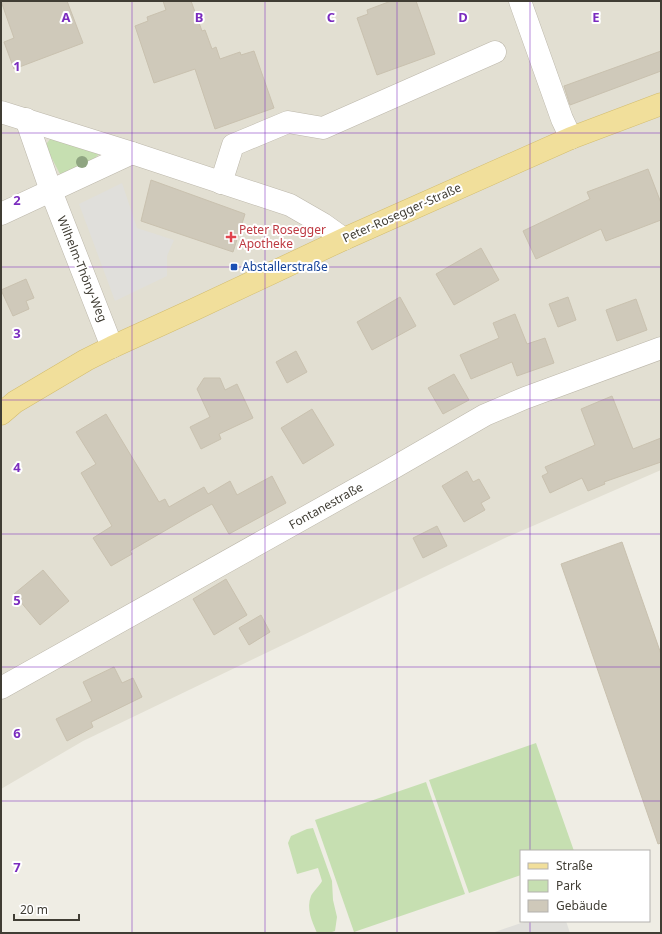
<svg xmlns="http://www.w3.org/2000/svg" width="662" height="934" viewBox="0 0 662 934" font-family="'Noto Sans',sans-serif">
<rect width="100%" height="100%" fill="#efede4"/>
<polygon fill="#e2dfd2" points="1,1 661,1 661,470 505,538 83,741 1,789"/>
<g fill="#c6dfb1">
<polygon points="51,138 99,154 89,164 60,174 46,147 47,143"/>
<polygon points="536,743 574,851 521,851 521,875 469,893 429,780"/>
<polygon points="426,782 465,894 354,932 315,820"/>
<path d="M 313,828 L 332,881 L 333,900 L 337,917 L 335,931 L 329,933 L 317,933 C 312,921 306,909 311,896 C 313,892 320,885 322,881 L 318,868 L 297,874 L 288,843 L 291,836 L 307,829 Z"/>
</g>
<g fill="#e0dfdb">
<polygon points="122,183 137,228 174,240 167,256 167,276 115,301 79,204"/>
<polygon points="527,921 566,921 570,933 492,933"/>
</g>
<g fill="#cfc9ba" stroke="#c9c1af">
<polygon points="1,1 67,1 83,43 14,69 4,42 14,38"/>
<polygon points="163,1 191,1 202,31 205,30 212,49 216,47 220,59 240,52 241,55 254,51 274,108 215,129 195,69 154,83 135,26 148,21 147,17 166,10"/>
<polygon points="391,1 416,1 435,54 377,75 357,18 368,14 367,10"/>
<polygon points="661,51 661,71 570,105 564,86"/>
<polygon points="648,169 661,203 661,220 606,241 601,229 536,259 523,231 590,199 587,192"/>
<polygon points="151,180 245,214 233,252 141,221"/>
<polygon points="481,248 499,280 454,305 436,274"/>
<polygon points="26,279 34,298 26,301 29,309 13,316 1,290"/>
<polygon points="400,297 416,326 372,350 357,322"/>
<polygon points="568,297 576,320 558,327 549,304"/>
<polygon points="636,299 647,330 617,341 606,310"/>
<polygon points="515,314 527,344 545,338 554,363 517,376 512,362 471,379 460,355 499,338 493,323"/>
<polygon points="296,351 307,372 287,383 276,362"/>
<polygon points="454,374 469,400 443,414 428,388"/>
<polygon points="204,378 220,378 225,390 237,384 253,418 219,434 221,439 201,449 190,427 210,417 197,389"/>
<polygon points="612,396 633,449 661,438 661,462 604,482 605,484 588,491 582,478 550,493 542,476 548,473 545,467 595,445 581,409"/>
<polygon points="312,409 334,445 303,464 281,428"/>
<polygon points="106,414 159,502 165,499 169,507 204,487 208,494 230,481 237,495 272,476 286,503 229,534 212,504 192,515 130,551 132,554 111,566 93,538 112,526 81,473 96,464 76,432"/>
<polygon points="467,471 473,482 479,479 490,498 481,503 485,510 464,522 442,486"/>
<polygon points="437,526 447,546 423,558 413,538"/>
<polygon points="622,542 661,654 661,843 658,844 561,564"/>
<polygon points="43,570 69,601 40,625 14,594"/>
<polygon points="226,579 247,615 214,635 193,599"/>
<polygon points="261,615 270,632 249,645 239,628"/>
<polygon points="114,667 122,683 133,678 142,697 91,722 93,727 67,741 56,719 92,701 83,682"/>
</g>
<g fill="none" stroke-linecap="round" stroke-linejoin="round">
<defs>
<g id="minor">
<polyline points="520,1 562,119 571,138"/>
<polyline points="1,112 132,153 290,205 323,224 344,239"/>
<polyline points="26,119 51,191 112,347"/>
<polyline points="221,183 233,145 288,122 323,128 495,52"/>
<polyline points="1,214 132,153"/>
<polyline points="1,688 388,471 485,415 525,398 661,348"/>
</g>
<polyline id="major" points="1,414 15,402 86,360 112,347 193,310 344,239 571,138 661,104"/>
</defs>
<use href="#minor" stroke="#bcb7aa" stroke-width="23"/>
<use href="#major" stroke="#d3bd6e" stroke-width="23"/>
<use href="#minor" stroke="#fff" stroke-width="22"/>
<use href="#major" stroke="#f1df9b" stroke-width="22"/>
</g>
<circle fill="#8fa581" cx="82" cy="162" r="6"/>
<path fill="none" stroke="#7b2cbf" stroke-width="1" stroke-opacity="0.55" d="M 132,1 L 132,933M 265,1 L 265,933M 397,1 L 397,933M 530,1 L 530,851M 1,133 L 661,133M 1,267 L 661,267M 1,400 L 661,400M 1,534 L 661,534M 1,667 L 661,667M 1,801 L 661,801M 530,921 L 530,933"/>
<path fill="#e0444e" stroke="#fff" stroke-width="1.5" d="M229 231h4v4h4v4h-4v4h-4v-4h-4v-4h4z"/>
<rect fill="#1a4fb4" stroke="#fff" stroke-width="1.5" x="230" y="263" width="8" height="8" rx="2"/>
<g text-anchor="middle" stroke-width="4" stroke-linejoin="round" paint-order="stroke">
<g font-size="12" fill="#403d34" stroke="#fff">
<text transform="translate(402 213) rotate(-24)" y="4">Peter-Rosegger-Straße</text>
<text transform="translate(82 269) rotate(68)" y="4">Wilhelm-Thöny-Weg</text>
<text transform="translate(326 506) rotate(-29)" y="4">Fontanestraße</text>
</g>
<g font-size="12" fill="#be3a42" stroke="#fff" text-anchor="start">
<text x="239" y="234">Peter Rosegger<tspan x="239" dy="14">Apotheke</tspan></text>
</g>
<g font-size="12" fill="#164399" stroke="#fff" text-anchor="start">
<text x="242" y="271">Abstallerstraße</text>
</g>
</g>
<g font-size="13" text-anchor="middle" font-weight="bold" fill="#7b2cbf" stroke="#fff" stroke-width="4" stroke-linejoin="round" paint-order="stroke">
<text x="66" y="22">A</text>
<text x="199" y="22">B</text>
<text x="331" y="22">C</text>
<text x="463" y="22">D</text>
<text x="596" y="22">E</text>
<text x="17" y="71">1</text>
<text x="17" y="205">2</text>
<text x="17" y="338">3</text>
<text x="17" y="472">4</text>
<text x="17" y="605">5</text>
<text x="17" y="738">6</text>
<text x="17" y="872">7</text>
</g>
<rect width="662" height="934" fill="none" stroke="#403d34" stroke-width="4"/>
<rect x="520" y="850" width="130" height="72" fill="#ffffff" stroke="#b3b1ae"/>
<rect x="528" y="863" width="20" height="6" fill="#f1df9b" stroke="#b3b1ae"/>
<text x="556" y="870" font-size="12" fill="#403d34">Straße</text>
<rect x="528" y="880" width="20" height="12" fill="#c6dfb1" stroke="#b3b1ae"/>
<text x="556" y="890" font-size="12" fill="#403d34">Park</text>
<rect x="528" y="900" width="20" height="12" fill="#cfc9ba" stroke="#b3b1ae"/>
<text x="556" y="910" font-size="12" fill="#403d34">Gebäude</text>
<path d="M14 914v6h65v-6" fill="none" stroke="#403d34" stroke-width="2"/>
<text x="20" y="914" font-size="12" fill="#403d34" stroke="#ffffff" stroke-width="3" paint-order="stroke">20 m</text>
</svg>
